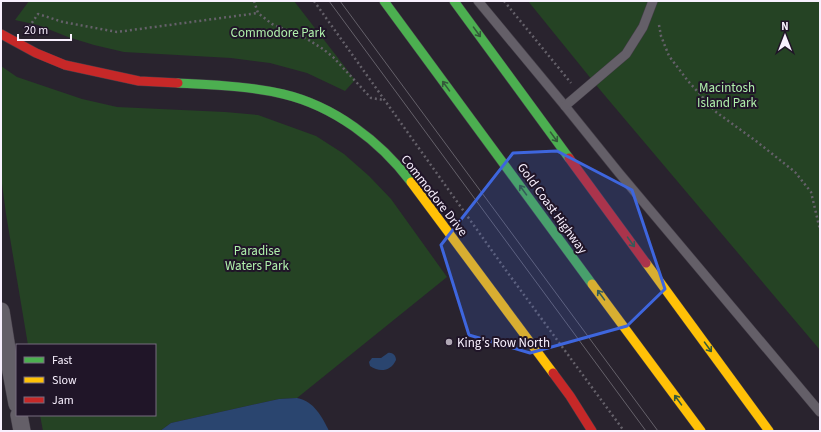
<svg xmlns="http://www.w3.org/2000/svg" width="821" height="432" viewBox="0 0 821 432" font-family="'Source Sans 3',sans-serif">
<rect width="100%" height="100%" fill="#29232e"/>
<g fill="#254324">
<polygon points="29,1 294,1 355,80 345,91 307,73 270,63 231,58 124,52 94,45 68,37 38,25 15,20"/>
<polygon points="528,1 820,1 820,350 601,91"/>
<polygon points="1,66 17,77 82,99 117,107 225,112 258,115 316,136 344,154 369,176 391,199 447,277 297,398 279,399 171,423 160,431 43,431 40,415 155,415 155,345 28,345 6,214 1,176"/>
</g>
<g fill="#2a456f">
<path d="M 388,353 C 392,352 396,355 396,360 C 391,371 380,373 370,366 L 369,362 L 372,358 L 381,358 Z"/>
<path d="M 297,398 C 314,401 322,417 329,431 L 160,431 L 171,423 L 279,399 Z"/>
</g>
<g fill="none" stroke-linecap="round" stroke-linejoin="round">
<defs>
<g id="lane">
<polyline points="478,1 565,106 619,173 820,412"/>
<polyline points="565,106 626,54 643,27 653,1"/>
</g>
<g id="street">
<polyline points="1,311 9,361 17,404"/>
<polyline points="19,415 22,431"/>
</g>
<g id="fast">
<polyline points="384,1 592,284"/>
<polyline points="454,1 569,158"/>
<path d="M 178,83 C 213,85 249,86 283,94 C 334,106 380,141 411,182"/>
</g>
<g id="slow">
<polyline points="411,182 553,373"/>
<polyline points="646,263 769,431"/>
<polyline points="592,284 701,431"/>
</g>
<g id="jam">
<polyline points="1,34 36,53 65,65 139,81 178,83"/>
<polyline points="569,158 646,263"/>
<polyline points="553,373 570,396 592,431"/>
</g>
</defs>
<use href="#lane" stroke="#443e48" stroke-width="10"/>
<use href="#street" stroke="#443e48" stroke-width="18"/>
<use href="#fast" stroke="#443e48" stroke-width="10"/>
<use href="#slow" stroke="#443e48" stroke-width="10"/>
<use href="#jam" stroke="#443e48" stroke-width="10"/>
<g stroke="#65616a" stroke-width="2.5" stroke-dasharray="2 3" stroke-linecap="butt">
<polyline points="254,1 258,13 272,24 307,39 323,49 333,57 371,98 384,100"/>
<polyline points="314,1 505,269 624,431"/>
<polyline points="504,1 571,83"/>
<polyline points="659,25 661,36 669,56 688,81 716,112 756,141 795,172 811,192 820,230"/>
<polyline points="29,27 38,14 63,22 117,32 258,13"/>
</g>
<use href="#lane" stroke="#645f68" stroke-width="9"/>
<use href="#street" stroke="#645f68" stroke-width="17"/>
<use href="#fast" stroke="#4caf50" stroke-width="9"/>
<use href="#slow" stroke="#ffc107" stroke-width="9"/>
<use href="#jam" stroke="#c62828" stroke-width="9"/>
<g stroke="#65616a" stroke-width="1">
<polyline points="329,1 646,431"/>
<polyline points="340,1 658,431"/>
</g>
</g>
<defs><path id="oneway-shaft" d="M-6 0H5M1.5-3L5.5 0L1.5 3" fill="none" stroke-width="1.6" stroke-linecap="round" stroke-linejoin="round"/></defs>
<g stroke="#345a3a">
<use href="#oneway-shaft" transform="translate(477 32) rotate(54)"/>
<use href="#oneway-shaft" transform="translate(446 86) rotate(-126)"/>
<use href="#oneway-shaft" transform="translate(554 137) rotate(54)"/>
<use href="#oneway-shaft" transform="translate(523 190) rotate(-126)"/>
<use href="#oneway-shaft" transform="translate(631 242) rotate(54)"/>
<use href="#oneway-shaft" transform="translate(601 295) rotate(-126)"/>
<use href="#oneway-shaft" transform="translate(708 347) rotate(54)"/>
<use href="#oneway-shaft" transform="translate(678 400) rotate(-126)"/>
</g>
<path fill="#3e66de" fill-opacity="0.2" stroke="#3e66de" stroke-width="3" stroke-linejoin="round" d="M 557,151 L 632,190 L 665,289 L 627,326 L 530,353 L 469,335 L 441,245 L 513,153 Z"/>
<circle fill="#b0a8b5" stroke="#201528" stroke-width="1.5" cx="449" cy="342" r="4"/>
<g text-anchor="middle" stroke-width="4" stroke-linejoin="round" paint-order="stroke">
<g font-size="13" fill="#b0f1ac" stroke="#201528">
<text x="278" y="37">Commodore Park</text>
<text x="727" y="92">Macintosh<tspan x="727" dy="15">Island Park</tspan></text>
<text x="257" y="255">Paradise<tspan x="257" dy="15">Waters Park</tspan></text>
</g>
<g font-size="13" fill="#f8f0fe" stroke="#201528">
<text transform="translate(435 195) rotate(52)" y="5">Commodore Drive</text>
<text transform="translate(553 208) rotate(54)" y="5">Gold Coast Highway</text>
</g>
<g font-size="13" fill="#f8f0fe" stroke="#201528" text-anchor="start">
<text x="457" y="347">King's Row North</text>
</g>
</g>
<rect width="821" height="432" fill="none" stroke="#f8f0fe" stroke-width="4"/>
<rect x="16" y="344" width="140" height="72" fill="#201528" stroke="#766d7e"/>
<rect x="24" y="357" width="20" height="6" fill="#4caf50" stroke="#766d7e"/>
<text x="52" y="364" font-size="12" fill="#f8f0fe">Fast</text>
<rect x="24" y="377" width="20" height="6" fill="#ffc107" stroke="#766d7e"/>
<text x="52" y="384" font-size="12" fill="#f8f0fe">Slow</text>
<rect x="24" y="397" width="20" height="6" fill="#c62828" stroke="#766d7e"/>
<text x="52" y="404" font-size="12" fill="#f8f0fe">Jam</text>
<g transform="translate(785 36)" stroke="#201528" stroke-width="3" paint-order="stroke">
<path d="M0-3L7 15L0 10L-7 15Z" fill="#f8f0fe"/>
<text y="-6" font-size="11" font-weight="bold" text-anchor="middle" fill="#f8f0fe">N</text>
</g>
<path d="M18 34v6h53v-6" fill="none" stroke="#f8f0fe" stroke-width="2"/>
<text x="24" y="34" font-size="12" fill="#f8f0fe" stroke="#201528" stroke-width="3" paint-order="stroke">20 m</text>
</svg>
